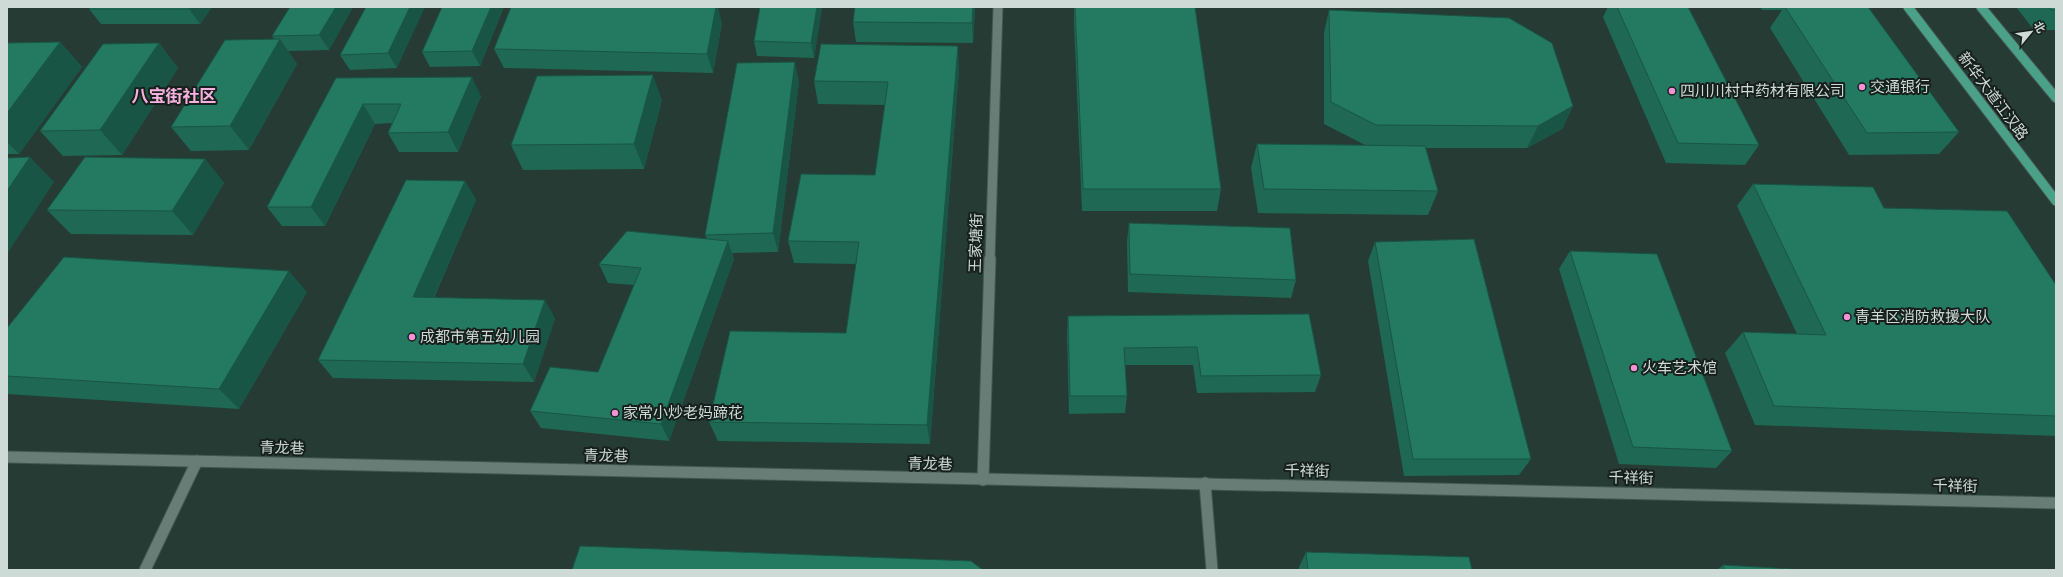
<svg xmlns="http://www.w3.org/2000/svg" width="2063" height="577" viewBox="0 0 2063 577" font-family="Mulish,'Noto Sans SC',sans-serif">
<rect width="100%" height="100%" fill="#263b33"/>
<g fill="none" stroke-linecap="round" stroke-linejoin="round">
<defs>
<polyline id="lane" points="145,570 197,461"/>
<polyline id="street-far1" points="990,260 998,7"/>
<g id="street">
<polyline points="7,457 2056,503"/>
<polyline points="983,480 990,259"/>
<polyline points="1205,483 1212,570"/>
</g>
<g id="primary">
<polyline points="1908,7 2056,201"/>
<polyline points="1981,7 2056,98"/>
</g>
</defs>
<use href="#lane" stroke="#44564f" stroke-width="13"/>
<use href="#street-far1" stroke="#44564f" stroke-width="11"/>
<use href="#street" stroke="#44564f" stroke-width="13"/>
<use href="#primary" stroke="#44564f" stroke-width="11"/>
<use href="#lane" stroke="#677d75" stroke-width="11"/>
<use href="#street-far1" stroke="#677d75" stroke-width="9"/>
<use href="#street" stroke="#677d75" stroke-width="11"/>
<use href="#primary" stroke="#4ba088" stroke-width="9"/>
</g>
<g fill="#1f6853">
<polygon points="91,7 212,7 200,24 101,24 89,9"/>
<polygon points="290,7 353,7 329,50 288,51 297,64 249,150 191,151 171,127 274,39 272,36"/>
<polygon points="366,7 397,68 350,70 340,55"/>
<polygon points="442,7 504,7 480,66 430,67 422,52"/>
<polygon points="760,7 822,7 814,58 757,56 754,41"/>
<polygon points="855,7 975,7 973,43 856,42 853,22"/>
<polygon points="1074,7 1195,7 1221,189 1217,211 1082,211 1074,23"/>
<polygon points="1608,7 1688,7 1759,145 1745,165 1666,163 1603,17"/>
<polygon points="1760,7 1868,7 1959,132 1939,154 1849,155 1770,28 1782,10 1762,10"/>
<polygon points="2016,7 2056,7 2056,30 2034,30"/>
<polygon points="1329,10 1573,106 1562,129 1527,148 1426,148 1438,191 1428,215 1258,213 1251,168 1257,144 1365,145 1324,124 1324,33"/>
<polygon points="722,23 713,73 504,68 494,49"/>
<polygon points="60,42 82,67 19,154 7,154 7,43"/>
<polygon points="159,43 178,68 122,155 63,156 40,131"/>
<polygon points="959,68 930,444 718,441 709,422 846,333 856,264 794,263 788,241 875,175 885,105 818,104 814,81"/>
<polygon points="336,78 481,96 458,152 399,152 388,133 392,123 375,124 325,226 282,226 267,207"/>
<polygon points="799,81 778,252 732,253 734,259 669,441 541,428 530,411 598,372 634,285 608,283 599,264 707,239 705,235"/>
<polygon points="662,100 644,169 523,170 511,145"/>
<polygon points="205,159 224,183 193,235 71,234 47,210"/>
<polygon points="465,181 476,200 434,298 555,318 534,382 333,378 318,360"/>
<polygon points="1753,184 1884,208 2056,285 2056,436 1755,425 1725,353 1743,332 1797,334 1737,206"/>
<polygon points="1129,223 1296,280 1291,298 1128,292 1127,242"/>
<polygon points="1375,242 1531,459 1519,475 1404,476 1368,261"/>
<polygon points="1570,251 1732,451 1716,468 1619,464 1559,269"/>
<polygon points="307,292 239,409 7,394 7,328"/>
<polygon points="1068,316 1321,375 1315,392 1197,393 1193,365 1125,365 1127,396 1125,413 1069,414 1067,334"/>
<polygon points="1306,552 1472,570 1299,570 1299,567"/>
<polygon points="1723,565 1809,570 1717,570"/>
</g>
<g fill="#195544">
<polygon points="190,7 212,7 200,24 189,9"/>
<polygon points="336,7 353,7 329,50 319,35"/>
<polygon points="410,7 425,7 397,68 388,53"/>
<polygon points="491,7 504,7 480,66 472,51"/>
<polygon points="716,7 718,7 722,23 713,73 707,54"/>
<polygon points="817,7 822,7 814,58 811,43"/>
<polygon points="973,7 975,7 973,43 972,23"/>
<polygon points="280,39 297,64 249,150 230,126"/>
<polygon points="60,42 82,67 19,154 7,142 7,113"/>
<polygon points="159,43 178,68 122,155 100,130"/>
<polygon points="958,46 959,68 930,444 927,425"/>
<polygon points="795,62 799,81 778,252 773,233"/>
<polygon points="653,75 662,100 644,169 634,144"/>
<polygon points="472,77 481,96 458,152 448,132"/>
<polygon points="363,104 375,124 325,226 311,207"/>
<polygon points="1573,106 1562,129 1527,148 1538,126"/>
<polygon points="30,157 54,182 7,254 7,191"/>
<polygon points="205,159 224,183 193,235 172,211"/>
<polygon points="465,181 476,200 426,315 413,297"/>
<polygon points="728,241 734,259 669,441 661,424"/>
<polygon points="289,271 307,292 239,409 219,389"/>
<polygon points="545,300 555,318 534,382 523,364"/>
</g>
<g fill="#247961" stroke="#195544">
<polygon points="91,7 190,7 189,9 89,9"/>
<polygon points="290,7 336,7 319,35 272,36"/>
<polygon points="366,7 410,7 388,53 340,55"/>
<polygon points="442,7 491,7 472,51 422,52"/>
<polygon points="511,7 716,7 707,54 494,49"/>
<polygon points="760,7 817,7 811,43 754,41"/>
<polygon points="855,7 973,7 972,23 853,22"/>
<polygon points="1075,7 1195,7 1221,189 1083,189"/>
<polygon points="1617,7 1688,7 1759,145 1678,143"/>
<polygon points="1785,7 1868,7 1959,132 1867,133"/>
<polygon points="2049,7 2056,7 2056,10 2051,10"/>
<polygon points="1329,10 1509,18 1552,43 1573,106 1538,126 1376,125 1331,102"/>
<polygon points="280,39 230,126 171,127 225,40"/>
<polygon points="60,42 7,113 7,43"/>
<polygon points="159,43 100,130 40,131 103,44"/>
<polygon points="821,44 958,46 927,425 709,422 730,331 846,333 859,242 788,241 801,174 875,175 888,82 814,81"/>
<polygon points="795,62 773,233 705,235 737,63"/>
<polygon points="653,75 634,144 511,145 537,76"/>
<polygon points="472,77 448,132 388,133 401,104 363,104 311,207 267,207 336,78"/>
<polygon points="1257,144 1425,146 1438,191 1264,189"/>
<polygon points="30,157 7,191 7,158"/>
<polygon points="85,157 205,159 172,211 47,210"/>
<polygon points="406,180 465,181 413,297 545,300 523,364 318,360"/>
<polygon points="1753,184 1873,187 1884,208 2007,211 2056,285 2056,416 1774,406 1743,332 1826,335"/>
<polygon points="1129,223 1290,228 1296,280 1130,274"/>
<polygon points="627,231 728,241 661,424 530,411 550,367 598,372 641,268 599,264"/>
<polygon points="1474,239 1531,459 1413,459 1375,242"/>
<polygon points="1570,251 1657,254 1732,451 1633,447"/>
<polygon points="64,257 289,271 219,389 7,376 7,328"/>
<polygon points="1309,314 1321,375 1201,376 1197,347 1124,348 1127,396 1070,396 1068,316"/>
<polygon points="580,546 971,561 983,570 572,570"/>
<polygon points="1306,552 1469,557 1472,570 1308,570"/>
<polygon points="1723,565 1809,570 1724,570"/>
</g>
<g fill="#f491d4" stroke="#161f1c" stroke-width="1.5">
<circle cx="1862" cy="87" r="4"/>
<circle cx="1672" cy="91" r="4"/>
<circle cx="1847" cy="317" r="4"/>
<circle cx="412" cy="337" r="4"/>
<circle cx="1634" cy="368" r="4"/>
<circle cx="615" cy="413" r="4"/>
</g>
<g text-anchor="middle" stroke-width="4" stroke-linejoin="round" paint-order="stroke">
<g font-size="15" fill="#cedad5" stroke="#161f1c" text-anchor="start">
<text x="1870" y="92">交通银行</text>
<text x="1680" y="96">四川川村中药材有限公司</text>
<text x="1855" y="322">青羊区消防救援大队</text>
<text x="420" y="342">成都市第五幼儿园</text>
<text x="1642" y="373">火车艺术馆</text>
<text x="623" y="418">家常小炒老妈蹄花</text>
</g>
<g font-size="15" fill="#cedad5" stroke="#161f1c">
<text transform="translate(1993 96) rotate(53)" y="5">新华大道江汉路</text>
<text transform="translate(976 243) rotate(-88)" y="5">王家塘街</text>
<text transform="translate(282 448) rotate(1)" y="5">青龙巷</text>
<text transform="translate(606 456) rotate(1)" y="5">青龙巷</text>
<text transform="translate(930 464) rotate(1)" y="5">青龙巷</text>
<text transform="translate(1307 471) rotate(1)" y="5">千祥街</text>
<text transform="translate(1631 478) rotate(1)" y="5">千祥街</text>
<text transform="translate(1955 486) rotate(1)" y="5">千祥街</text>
</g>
<g font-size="17" font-weight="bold" fill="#f7b1df" stroke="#161f1c">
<text x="174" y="102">八宝街社区</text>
</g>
</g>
<rect width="2063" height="577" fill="none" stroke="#cedad5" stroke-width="16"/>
<g transform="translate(2031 32) rotate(61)" stroke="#161f1c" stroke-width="3" paint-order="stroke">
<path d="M0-3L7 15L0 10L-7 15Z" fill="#cedad5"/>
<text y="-6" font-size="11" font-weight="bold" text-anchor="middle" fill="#cedad5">北</text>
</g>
</svg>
